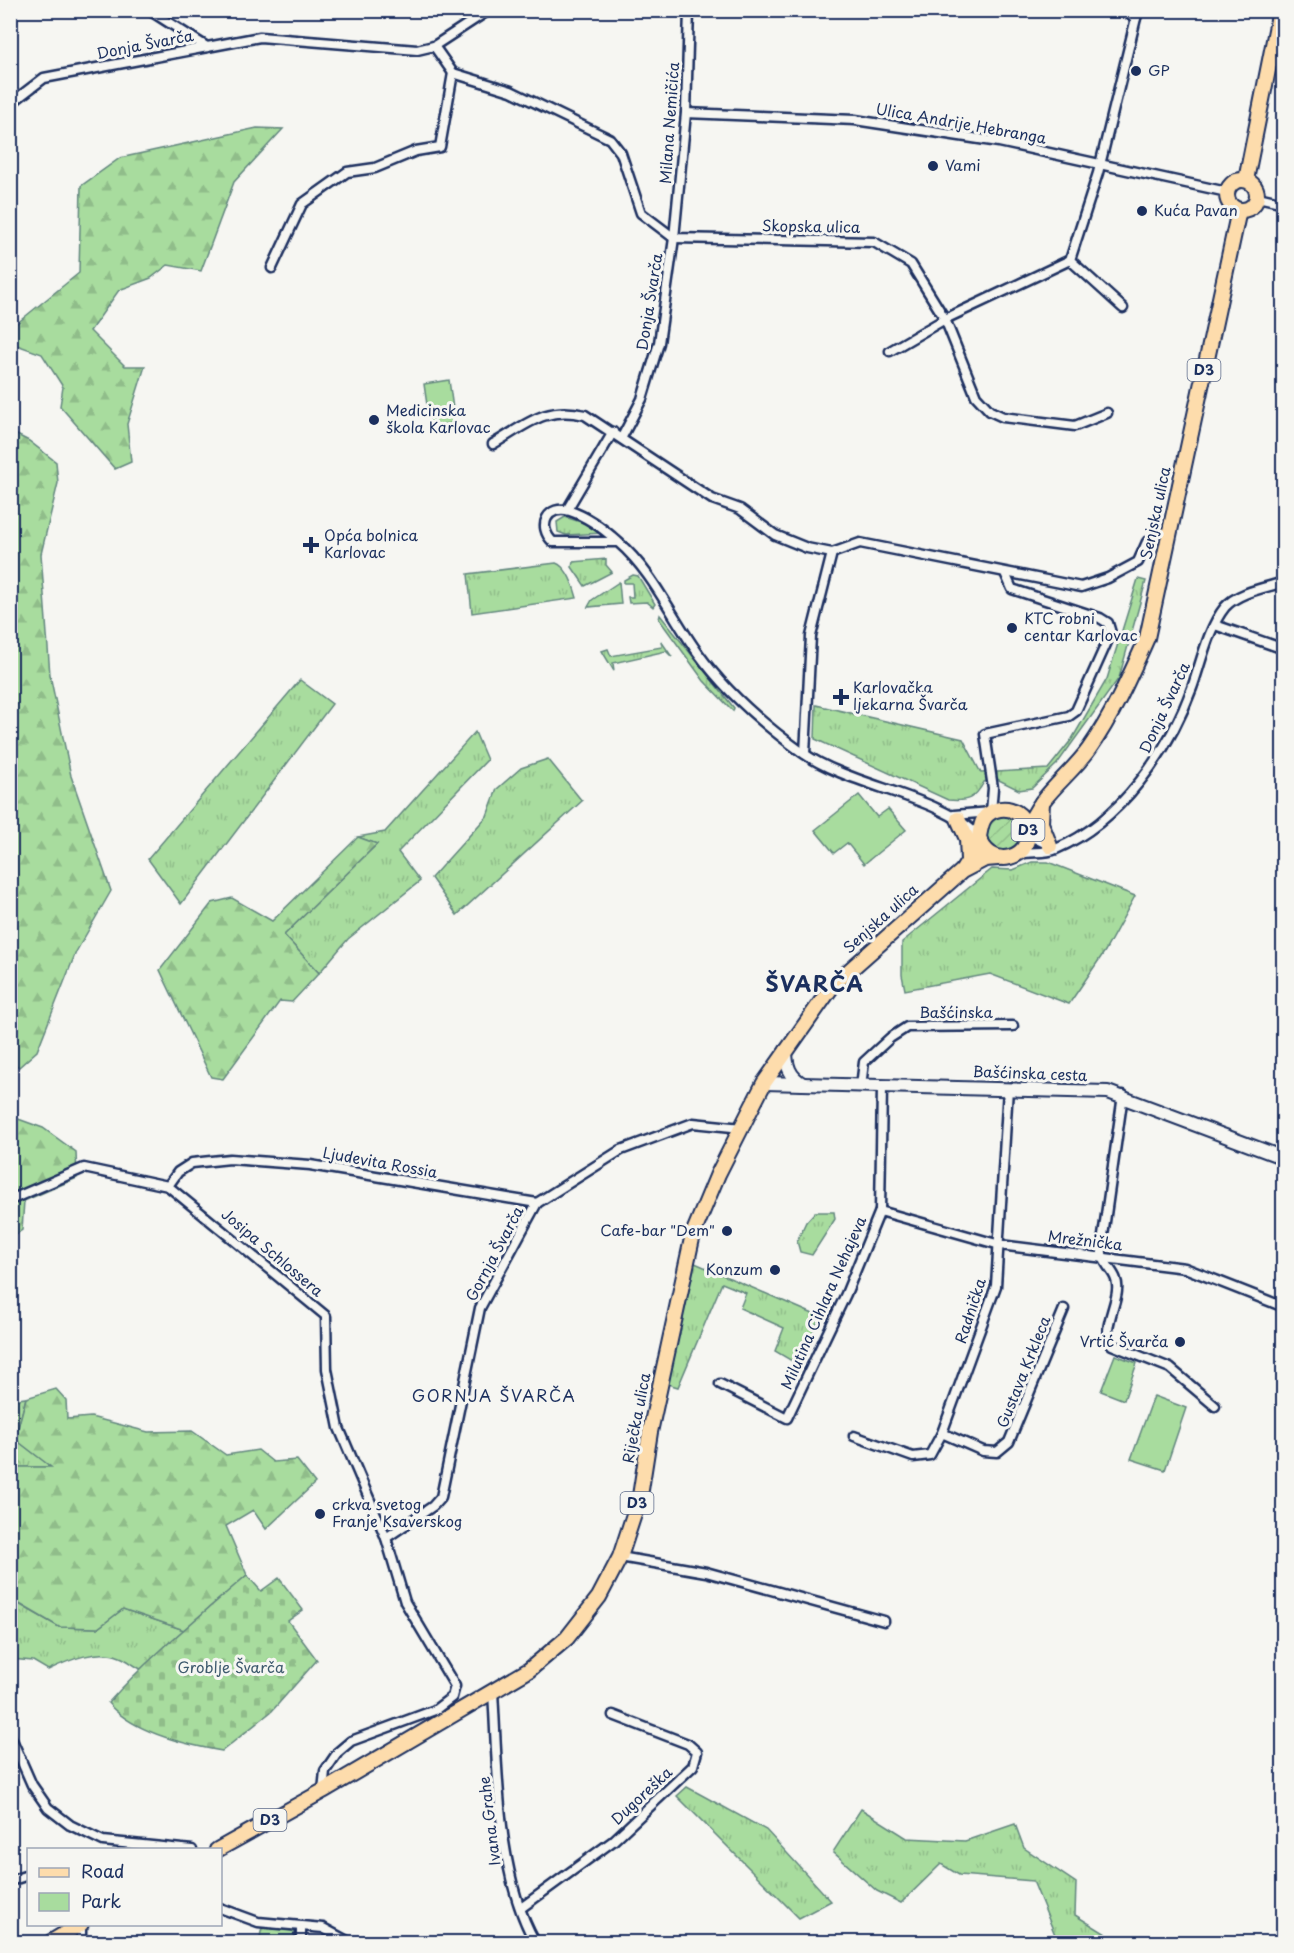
<svg xmlns="http://www.w3.org/2000/svg" width="1294" height="1953" viewBox="0 0 1294 1953" font-family="'Playpen Sans',sans-serif">
<defs>
<pattern id="grass-tufts" width="24" height="20" patternUnits="userSpaceOnUse" patternTransform="scale(1.5)"><rect width="24" height="20" fill="#a8dc9e"/><path d="M3 7l-1-3M5 7V3M7 7l1-3M15 17l-1-3M17 17v-4M19 17l1-3" fill="none" stroke="#90bd8a"/></pattern>
<pattern id="forest-firs" width="22" height="20" patternUnits="userSpaceOnUse" patternTransform="scale(1.5)"><rect width="22" height="20" fill="#a8dc9e"/><path d="M5 1l3.5 6h-7zM16 11l3.5 6h-7z" fill="#90bd8a"/></pattern>
<pattern id="cemetery-stones" width="16" height="16" patternUnits="userSpaceOnUse" patternTransform="scale(1.5)"><rect width="16" height="16" fill="#a8dc9e"/><path d="M2 7V4a2 2 0 0 1 4 0v3zM10 15v-3a2 2 0 0 1 4 0v3z" fill="#90bd8a"/></pattern>
<pattern id="garden-furrows" width="10" height="10" patternUnits="userSpaceOnUse" patternTransform="scale(1.5)"><rect width="10" height="10" fill="#a8dc9e"/><path d="M-1 1l2-2M0 10L10 0M9 11l2-2" fill="none" stroke="#90bd8a"/></pattern>
</defs>
<rect width="100%" height="100%" fill="#f6f6f2"/>
<filter id="ink" filterUnits="userSpaceOnUse"><feTurbulence type="fractalNoise" baseFrequency=".0167" numOctaves="2"/><feDisplacementMap in="SourceGraphic" scale="12" xChannelSelector="R" yChannelSelector="G"/><feConvolveMatrix kernelMatrix="1 2 1 2 8 2 1 2 1" color-interpolation-filters="sRGB"/></filter>
<g filter="url(#ink)">
<g fill="url(#grass-tufts)" stroke="#62867e" stroke-width="1.5">
<polygon points="565,517 590,525 604,533 566,535 558,532 557,522"/>
<polygon points="606,559 606,565 612,572 585,586 572,567 573,562"/>
<path d="M 556,563 C 567,567 574,587 577,598 L 472,613 L 468,574 Z"/>
<polygon points="633,575 638,576 655,604 653,607 647,602 629,603 628,597 633,597 632,583 624,583 624,580"/>
<path d="M 1138,579 L 1146,581 L 1119,678 L 1057,764 L 1032,788 L 1019,790 L 997,779 L 984,782 C 975,799 967,802 948,800 L 815,739 L 816,705 L 963,739 L 981,773 L 1048,769 L 1072,739 L 1107,679 Z"/>
<polygon points="619,582 621,604 588,607 592,600"/>
<polygon points="660,615 734,708 733,711 704,681 659,619"/>
<polygon points="661,641 672,657 666,651 613,663 614,671 602,651 608,649 611,656 662,647"/>
<polygon points="300,680 332,704 181,904 148,859"/>
<polygon points="475,732 487,760 398,852 420,881 348,939 319,973 284,935 377,844 358,837 385,832"/>
<polygon points="548,759 582,801 457,915 431,878 487,816 497,789 521,768"/>
<polygon points="1032,862 1048,862 1135,896 1105,951 1069,1004 990,974 905,990 902,975 902,942 992,869 1013,870"/>
<polygon points="815,1212 834,1212 835,1219 812,1255 800,1252 797,1241 806,1222"/>
<polygon points="688,1260 820,1317 797,1364 775,1351 784,1328 740,1308 746,1293 722,1283 678,1387 661,1382"/>
<polygon points="26,1398 15,1439 52,1467 19,1467 11,1472 11,1400"/>
<path d="M 10,1599 L 59,1627 L 98,1628 L 123,1609 L 184,1630 L 141,1669 C 134,1666 128,1660 120,1657 C 97,1648 69,1660 48,1670 L 33,1661 L 11,1659 Z"/>
<polygon points="687,1787 766,1830 831,1901 799,1918 677,1796"/>
<polygon points="861,1809 907,1838 965,1841 1015,1824 1024,1848 1076,1883 1075,1915 1119,1942 1058,1942 1033,1881 959,1875 941,1864 901,1903 877,1891 833,1852"/>
<polygon points="262,1927 294,1931 294,1942 259,1942"/>
</g>
<g fill="url(#forest-firs)" stroke="#62867e" stroke-width="1.5">
<polygon points="257,128 283,129 234,182 201,271 168,265 151,278 119,290 90,331 125,366 145,366 127,424 131,462 115,469 60,406 63,387 42,354 11,343 11,328 79,273 81,186 120,158"/>
<polygon points="11,432 29,441 56,462 58,483 41,554 50,675 71,776 111,891 76,952 37,1051 19,1067 10,1060 11,1030 15,1003 10,999"/>
<polygon points="358,837 377,844 284,935 319,973 292,1002 280,1001 223,1079 211,1077 160,970 212,903 232,898 272,921"/>
<polygon points="10,1116 43,1128 76,1152 77,1178 24,1201 22,1230 11,1238"/>
<polygon points="56,1389 66,1400 67,1419 91,1417 148,1432 192,1431 226,1455 258,1450 273,1462 297,1460 315,1483 266,1529 253,1510 226,1526 247,1575 184,1630 123,1609 98,1628 59,1627 11,1599 11,1472 19,1467 51,1467 15,1439 26,1398"/>
</g>
<path fill="url(#cemetery-stones)" stroke="#62867e" stroke-width="1.5" d="M 247,1575 L 261,1591 L 279,1578 L 303,1610 L 288,1621 L 317,1660 L 272,1711 L 222,1751 C 187,1745 132,1732 108,1703 C 150,1656 200,1616 247,1575 Z"/>
<g fill="#a8dc9e" stroke="#62867e" stroke-width="1.5">
<polygon points="449,380 455,423 430,426 424,384"/>
<polygon points="859,795 877,817 888,809 906,830 864,864 847,843 834,853 815,830"/>
<polygon points="1115,1355 1137,1363 1124,1400 1101,1391"/>
<polygon points="1154,1396 1186,1408 1165,1470 1131,1459"/>
</g>
<circle fill="url(#garden-furrows)" stroke="#62867e" stroke-width="1.5" cx="1003" cy="833" r="18"/>
<g fill="none" stroke-linecap="round" stroke-linejoin="round">
<defs>
<g id="street">
<polyline points="149,10 207,47"/>
<polyline points="1122,10 1136,18"/>
<polyline points="434,46 453,73 511,91 610,139 621,153 641,213 674,238 874,242 911,264 945,319 976,396 990,411 1003,417 1075,426 1107,413"/>
<polyline points="10,104 44,78 260,37 417,50 434,46 489,10"/>
<polyline points="686,113 855,120 999,142 1227,192"/>
<polyline points="1258,197 1284,203"/>
<polyline points="272,268 302,204 347,172 375,168 416,151 440,147 453,73"/>
<polyline points="1123,308 1070,260 1098,173 1138,10"/>
<polyline points="890,351 945,319 1070,260"/>
<polyline points="622,437 642,399 659,343 674,238 686,113 689,10"/>
<path d="M 493,444 C 526,425 545,405 585,415 L 712,499 L 740,509 L 775,535 L 807,548 L 832,553 L 860,543 L 1081,587 L 1108,578 L 1138,562 L 1147,542"/>
<polyline points="1284,507 1284,527"/>
<polyline points="567,510 613,432"/>
<path d="M 618,542 C 604,529 588,517 570,511 C 548,504 536,526 553,542 L 618,542 C 653,572 671,616 698,653 C 726,692 764,725 803,753 C 851,787 943,796 979,837"/>
<polyline points="1215,625 1284,649"/>
<polyline points="805,754 811,636 832,553"/>
<polyline points="954,815 991,812 993,788 985,734 1069,716 1076,711 1111,633 1108,623 1100,618 1012,589 1005,573"/>
<polyline points="1028,830 1034,838 1051,846"/>
<path d="M 1020,854 C 1032,851 1045,854 1056,849 C 1120,822 1169,751 1192,688 C 1201,663 1208,628 1225,607 C 1238,592 1265,588 1284,582"/>
<polyline points="861,1086 864,1062 890,1038 907,1027 1013,1026"/>
<path d="M 1123,1095 L 1102,1243 C 1102,1247 1101,1253 1103,1257 C 1108,1270 1119,1275 1117,1291 C 1116,1306 1101,1332 1112,1345 L 1170,1368 L 1215,1406"/>
<polyline points="168,1186 326,1316 327,1369 339,1428 386,1538 405,1602 455,1686 452,1697 435,1710 351,1741 338,1752 325,1771 323,1791"/>
<polyline points="10,1200 84,1168 168,1186 178,1172 192,1163 230,1159 310,1165 537,1203 621,1150 693,1123 742,1128"/>
<polyline points="880,1211 1000,1245 1185,1268 1284,1307"/>
<polyline points="720,1384 787,1418 846,1294 880,1211 882,1087"/>
<polyline points="942,1433 983,1451 997,1452 1009,1442 1064,1309"/>
<polyline points="854,1436 913,1457 930,1455 942,1433 996,1286 1008,1088"/>
<polyline points="386,1538 433,1506 441,1497 480,1308 537,1203"/>
<polyline points="620,1557 706,1572 884,1621"/>
<path d="M 493,1692 C 498,1770 496,1873 535,1942"/>
<polyline points="10,1735 32,1785 48,1808 70,1825 103,1841 192,1850"/>
<polyline points="10,1881 28,1875"/>
<polyline points="220,1908 258,1922 323,1928 349,1942"/>
<polyline points="521,1908 613,1841 693,1766 697,1752 688,1744 613,1715"/>
<polyline points="81,1925 81,1942"/>
<polyline points="12,1942 16,1942"/>
<polyline points="301,1942 301,1927"/>
</g>
<g id="secondary">
<path d="M 786,1050 C 786,1065 789,1076 803,1084"/>
<polyline points="764,1083 1108,1092 1284,1158"/>
</g>
<g id="primary">
<circle cx="1242" cy="195" r="15"/>
<polyline points="1246,180 1280,10"/>
<polyline points="1042,802 1041,823 1050,846"/>
<polyline points="958,819 967,839 968,860"/>
<path d="M 1028,829 C 1038,796 1069,777 1089,749 C 1113,715 1130,676 1147,638 L 1239,210"/>
<path d="M 964,868 C 968,861 973,855 976,848 C 982,834 977,816 996,810 C 1028,801 1041,849 1010,857 C 995,861 983,851 979,837"/>
<polyline points="217,1850 323,1791 529,1670 567,1638 599,1597 620,1557 640,1496 650,1432 693,1234 718,1174 764,1083 833,985 962,871 985,859 998,858"/>
<polyline points="51,1942 81,1924"/>
</g>
</defs>
<use href="#street" stroke="#1b2f5e" stroke-width="13"/>
<use href="#secondary" stroke="#1b2f5e" stroke-width="16"/>
<use href="#primary" stroke="#1b2f5e" stroke-width="18"/>
<use href="#street" stroke="#f6f6f2" stroke-width="8"/>
<use href="#secondary" stroke="#f6f6f2" stroke-width="12"/>
<use href="#primary" stroke="#fddcac" stroke-width="14"/>
</g>
</g>
<g fill="#1b2f5e" stroke="#f6f6f2" stroke-width="2">
<circle cx="1136" cy="71" r="6"/>
<circle cx="933" cy="166" r="6"/>
<circle cx="1142" cy="211" r="6"/>
<circle cx="374" cy="420" r="6"/>
<path d="M308 536h6v6h6v6h-6v6h-6v-6h-6v-6h6z"/>
<circle cx="1012" cy="628" r="6"/>
<path d="M838 688h6v6h6v6h-6v6h-6v-6h-6v-6h6z"/>
<circle cx="727" cy="1231" r="6"/>
<circle cx="775" cy="1270" r="6"/>
<circle cx="1180" cy="1342" r="6"/>
<circle cx="320" cy="1514" r="6"/>
</g>
<g text-anchor="middle" stroke-width="6" stroke-linejoin="round" paint-order="stroke">
<g fill="#f6f6f2" stroke="#5d6b8a" stroke-width="1.5">
<rect x="1187.5" y="359" width="33" height="22" rx="4.5"/>
<rect x="1011.5" y="819" width="33" height="22" rx="4.5"/>
<rect x="620.5" y="1492" width="33" height="22" rx="4.5"/>
<rect x="253.5" y="1809" width="33" height="22" rx="4.5"/>
</g>
<g font-size="14" font-weight="bold" fill="#1b2f5e">
<text x="1204" y="375">D3</text>
<text x="1028" y="835">D3</text>
<text x="637" y="1508">D3</text>
<text x="270" y="1825">D3</text>
</g>
<g font-size="15" fill="#1b2f5e" stroke="#f6f6f2">
<text transform="translate(145 45) rotate(-11)" y="5">Donja Švarča</text>
<text transform="translate(670 123) rotate(-86)" y="5">Milana Nemičića</text>
<text transform="translate(961 124) rotate(10)" y="5">Ulica Andrije Hebranga</text>
<text transform="translate(811 227) rotate(1)" y="5">Skopska ulica</text>
<text transform="translate(650 302) rotate(-81)" y="5">Donja Švarča</text>
<text transform="translate(1156 513) rotate(-78)" y="5">Senjska ulica</text>
<text transform="translate(1165 708) rotate(-65)" y="5">Donja Švarča</text>
<text transform="translate(881 919) rotate(-42)" y="5">Senjska ulica</text>
<text x="956" y="1018">Bašćinska</text>
<text transform="translate(1030 1074) rotate(2)" y="5">Bašćinska cesta</text>
<text transform="translate(380 1163) rotate(10)" y="5">Ljudevita Rossia</text>
<text transform="translate(1085 1241) rotate(7)" y="5">Mrežnička</text>
<text transform="translate(272 1253) rotate(40)" y="5">Josipa Schlossera</text>
<text transform="translate(495 1254) rotate(-62)" y="5">Gornja Švarča</text>
<text transform="translate(824 1303) rotate(-66)" y="5">Milutina Cihlara Nehajeva</text>
<text transform="translate(971 1311) rotate(-72)" y="5">Radnička</text>
<text transform="translate(1024 1372) rotate(-68)" y="5">Gustava Krkleca</text>
<text transform="translate(637 1418) rotate(-79)" y="5">Riječka ulica</text>
<text transform="translate(642 1796) rotate(-43)" y="5">Dugoreška</text>
<text transform="translate(490 1821) rotate(-97)" y="5">Ivana Grahe</text>
</g>
<g font-size="15" fill="#1b2f5e" stroke="#f6f6f2" text-anchor="start">
<text x="1148" y="76">GP</text>
<text x="945" y="171">Vami</text>
<text x="1154" y="216">Kuća Pavan</text>
<text x="386" y="416">Medicinska<tspan x="386" dy="17">škola Karlovac</tspan></text>
<text x="324" y="541">Opća bolnica<tspan x="324" dy="17">Karlovac</tspan></text>
<text x="1024" y="624">KTC robni<tspan x="1024" dy="17">centar Karlovac</tspan></text>
<text x="853" y="693">Karlovačka<tspan x="853" dy="17">ljekarna Švarča</tspan></text>
<text x="715" y="1236" text-anchor="end">Cafe-bar "Dem"</text>
<text x="763" y="1275" text-anchor="end">Konzum</text>
<text x="1168" y="1347" text-anchor="end">Vrtić Švarča</text>
<text x="332" y="1510">crkva svetog<tspan x="332" dy="17">Franje Ksaverskog</tspan></text>
</g>
<g font-size="15" fill="#3e5a6e" stroke="#f6f6f2">
<text x="231" y="1673">Groblje Švarča</text>
</g>
<g font-size="16" letter-spacing="1.5" fill="#1b2f5e" stroke="#f6f6f2">
<text x="494" y="1402">GORNJA ŠVARČA</text>
</g>
<g font-size="21" font-weight="bold" letter-spacing="1.5" fill="#1b2f5e" stroke="#f6f6f2">
<text x="815" y="992">ŠVARČA</text>
</g>
</g>
<rect width="1294" height="1953" fill="none" stroke="#f6f6f2" stroke-width="36"/>
<rect x="18" y="18" width="1258" height="1917" fill="none" stroke="#1b2f5e" stroke-width="2" filter="url(#ink)"/>
<rect x="27" y="1848" width="195" height="78" fill="#f6f6f2" stroke="#9ea6b7" stroke-width="1.5"/>
<rect x="39" y="1868" width="30" height="9" fill="#fddcac" stroke="#9ea6b7" stroke-width="1.5"/>
<text x="81" y="1878" font-size="18" fill="#1b2f5e">Road</text>
<rect x="39" y="1893" width="30" height="18" fill="#a8dc9e" stroke="#9ea6b7" stroke-width="1.5"/>
<text x="81" y="1908" font-size="18" fill="#1b2f5e">Park</text>
</svg>
